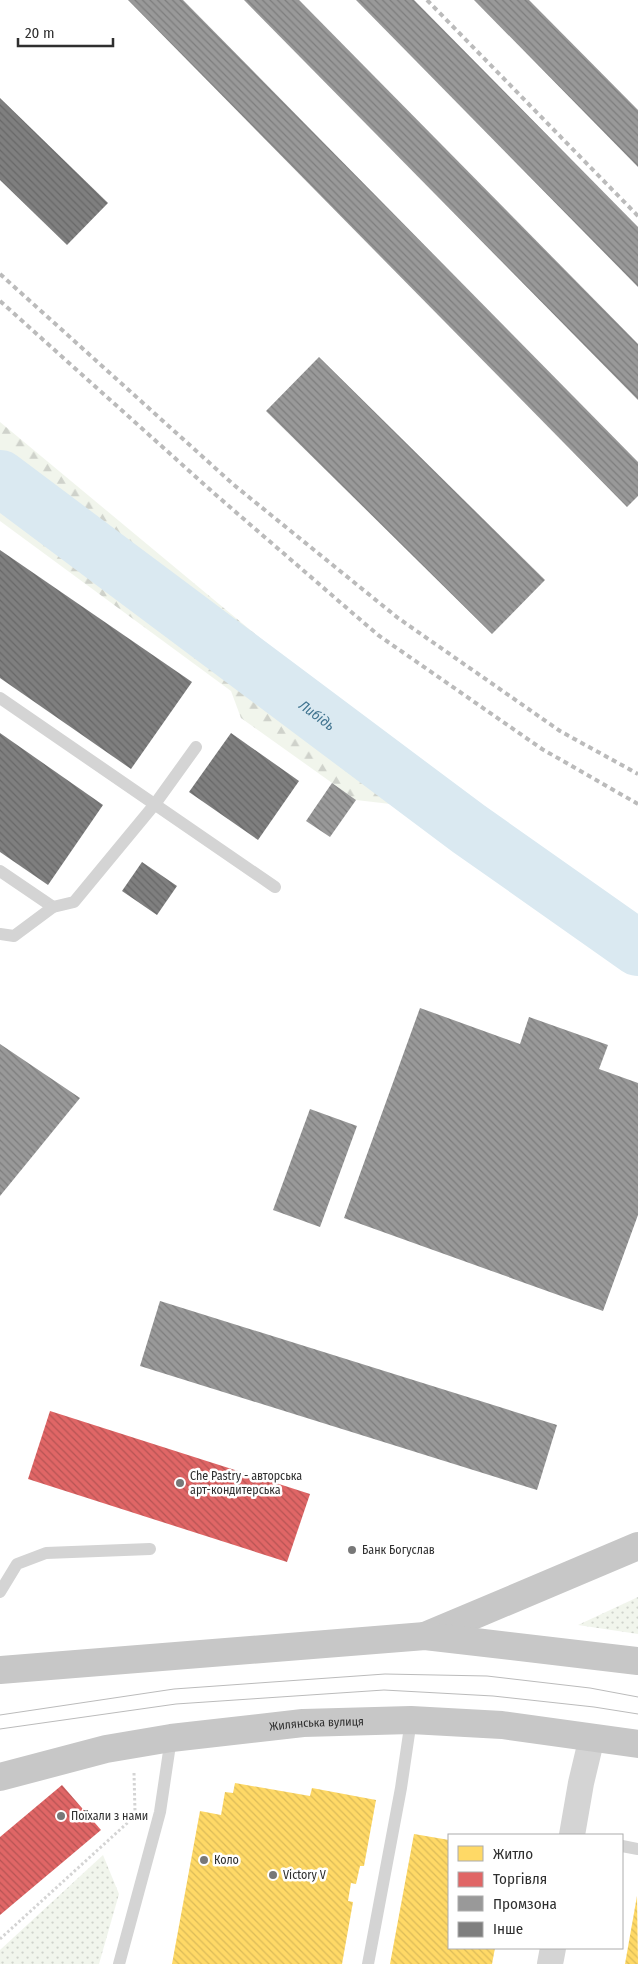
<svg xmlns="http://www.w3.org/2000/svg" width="638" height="1964" viewBox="0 0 638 1964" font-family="'Fira Sans Condensed',sans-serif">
<defs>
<pattern id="grass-dots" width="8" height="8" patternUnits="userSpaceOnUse" patternTransform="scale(1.25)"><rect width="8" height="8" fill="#f1f5ec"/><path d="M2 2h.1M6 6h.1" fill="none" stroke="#cfd2cb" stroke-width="1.8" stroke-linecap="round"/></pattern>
<pattern id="forest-firs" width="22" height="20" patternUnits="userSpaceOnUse" patternTransform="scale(1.25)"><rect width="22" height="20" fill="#f1f5ec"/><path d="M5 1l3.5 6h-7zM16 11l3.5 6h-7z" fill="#cfd2cb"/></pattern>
<pattern id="homes-back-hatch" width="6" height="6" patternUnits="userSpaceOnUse" patternTransform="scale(1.25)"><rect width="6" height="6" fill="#ffd966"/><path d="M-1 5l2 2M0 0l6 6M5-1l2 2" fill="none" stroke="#dbbb59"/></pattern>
<pattern id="shops-back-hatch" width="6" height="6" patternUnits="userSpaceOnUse" patternTransform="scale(1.25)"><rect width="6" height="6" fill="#e06666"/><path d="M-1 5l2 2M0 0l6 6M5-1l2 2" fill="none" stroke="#b65454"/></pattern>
<pattern id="industry-back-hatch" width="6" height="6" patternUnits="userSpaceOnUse" patternTransform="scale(1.25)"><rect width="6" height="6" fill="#999"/><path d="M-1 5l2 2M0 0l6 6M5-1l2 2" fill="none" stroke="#7d7d7d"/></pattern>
<pattern id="building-back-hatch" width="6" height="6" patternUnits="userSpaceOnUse" patternTransform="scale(1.25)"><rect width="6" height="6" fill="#7f7f7f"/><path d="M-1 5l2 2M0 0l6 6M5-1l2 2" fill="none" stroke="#686868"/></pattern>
</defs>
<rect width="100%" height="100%" fill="#fff"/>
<g fill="url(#grass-dots)">
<polygon points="638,1597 638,1634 578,1625"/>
<polygon points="103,1855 119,1894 99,1964 0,1964 0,1950"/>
</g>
<polygon fill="url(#forest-firs)" points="0,422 290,663 315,695 365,727 406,761 430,787 416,807 356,800 241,718 231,691 0,521"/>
<g fill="url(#homes-back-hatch)">
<polygon points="235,1783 310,1796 312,1788 376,1800 364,1866 360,1866 356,1884 351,1883 348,1901 353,1902 342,1964 172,1964 200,1811 221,1815 225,1792 233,1793"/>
<polygon points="414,1834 449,1840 449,1948 495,1948 492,1964 390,1964"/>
<polygon points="637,1896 638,1964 625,1964"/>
</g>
<g fill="url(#shops-back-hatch)">
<polygon points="50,1411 310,1494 287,1562 28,1479"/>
<polygon points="62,1785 101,1830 0,1915 0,1837"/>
</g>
<g fill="url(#industry-back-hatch)">
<polygon points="128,0 183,0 638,462 638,496 627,507"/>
<polygon points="244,0 299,0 638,344 638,400"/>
<polygon points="356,0 414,0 638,227 638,287"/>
<polygon points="474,0 529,0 638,110 638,167"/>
<polygon points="319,357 545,580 492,634 266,411"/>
<polygon points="332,783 356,800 330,837 306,821"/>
<polygon points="420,1008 520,1044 529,1017 608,1045 599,1069 638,1083 638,1215 603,1311 344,1218"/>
<polygon points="0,1044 80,1098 0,1196"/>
<polygon points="310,1109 357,1126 320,1227 273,1210"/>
<polygon points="160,1301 557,1425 537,1490 140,1366"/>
</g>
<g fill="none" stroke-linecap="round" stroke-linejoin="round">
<path stroke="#dae9f1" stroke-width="56" id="s1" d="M 0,478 L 469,829 L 638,948"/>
</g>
<g fill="url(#building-back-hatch)">
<polygon points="0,98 108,203 67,245 0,180"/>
<polygon points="0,550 192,682 131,769 0,678"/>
<polygon points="0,733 103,805 48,885 0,852"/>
<polygon points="231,733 299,781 258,840 189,792"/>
<polygon points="142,862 177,886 157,915 122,891"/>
</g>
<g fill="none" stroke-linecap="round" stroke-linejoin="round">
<g stroke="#d4d4d4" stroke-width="3" stroke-dasharray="2.5 2.5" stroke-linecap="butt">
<polyline points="134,1773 135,1812"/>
<polyline points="0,1939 135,1816"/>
</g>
<g stroke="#d4d4d4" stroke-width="12">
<polyline points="0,698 275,887"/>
<polyline points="0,871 53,907"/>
<polyline points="0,934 14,936 53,907 74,902 155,804 196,747"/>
<polyline points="0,1592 17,1564 46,1553 150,1549"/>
<polyline points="622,1846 638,1849"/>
<polyline points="119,1964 160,1812 171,1738"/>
<polyline points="368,1964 401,1788 411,1720"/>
</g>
<g stroke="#d4d4d4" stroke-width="26">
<polyline points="572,1835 581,1783 592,1737"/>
<polyline points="550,1964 553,1948"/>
</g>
<g stroke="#c7c7c7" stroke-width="28">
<polyline points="425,1636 638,1546"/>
<polyline points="0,1670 425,1636 638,1661"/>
<path id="s2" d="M 0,1777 L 106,1749 L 171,1738 L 303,1723 L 411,1720 L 502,1725 L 638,1744"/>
</g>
<g stroke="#bbb" stroke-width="1">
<polyline points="0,1715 174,1689 385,1674 487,1676 590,1688 638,1697"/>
<polyline points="0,1729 176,1704 384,1690 493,1696 594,1707 638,1714"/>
</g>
<g stroke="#bbb" stroke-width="4" stroke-dasharray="5 4" stroke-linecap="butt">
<polyline points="427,0 638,216"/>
<polyline points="0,274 234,485 398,618 560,731 638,774"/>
<polyline points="0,301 216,495 378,635 542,749 638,804"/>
</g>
</g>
<g fill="#787878" stroke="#fff" stroke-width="2">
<circle cx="180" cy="1483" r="5"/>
<circle cx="352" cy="1550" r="5"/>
<circle cx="61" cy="1816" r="5"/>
<circle cx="204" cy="1860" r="5"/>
<circle cx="273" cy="1875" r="5"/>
</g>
<g text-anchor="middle" stroke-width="5" stroke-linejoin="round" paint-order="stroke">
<g font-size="12" fill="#2f2f2f" stroke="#fff" text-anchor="start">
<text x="190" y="1480">Che Pastry - авторська<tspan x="190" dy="14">арт-кондитерська</tspan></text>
<text x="362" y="1554">Банк Богуслав</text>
<text x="71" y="1820">Поїхали з нами</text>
<text x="214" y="1864">Коло</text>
<text x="283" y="1879">Victory V</text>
</g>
<g font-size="12" fill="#2f2f2f" stroke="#fff">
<text dy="4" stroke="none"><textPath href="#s2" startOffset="322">Жилянська вулиця</textPath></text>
</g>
<g font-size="14" font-style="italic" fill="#3f738f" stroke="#fff">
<text dy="5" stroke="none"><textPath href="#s1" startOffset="396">Либідь</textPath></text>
</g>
</g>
<rect x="448" y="1834" width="175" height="115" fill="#ffffff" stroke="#acacac"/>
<rect x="458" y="1846" width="25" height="15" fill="#ffd966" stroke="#acacac"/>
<text x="493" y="1859" font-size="15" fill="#2f2f2f">Житло</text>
<rect x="458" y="1872" width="25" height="15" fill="#e06666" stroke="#acacac"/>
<text x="493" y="1884" font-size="15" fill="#2f2f2f">Торгівля</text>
<rect x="458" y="1896" width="25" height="15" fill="#999999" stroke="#acacac"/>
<text x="493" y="1909" font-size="15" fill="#2f2f2f">Промзона</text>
<rect x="458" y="1922" width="25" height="15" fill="#7f7f7f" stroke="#acacac"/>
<text x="493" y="1934" font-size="15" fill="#2f2f2f">Інше</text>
<path d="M18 38v8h95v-8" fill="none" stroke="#2f2f2f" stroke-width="2.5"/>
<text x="25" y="38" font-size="15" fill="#2f2f2f" stroke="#ffffff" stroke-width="4" paint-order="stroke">20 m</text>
</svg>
